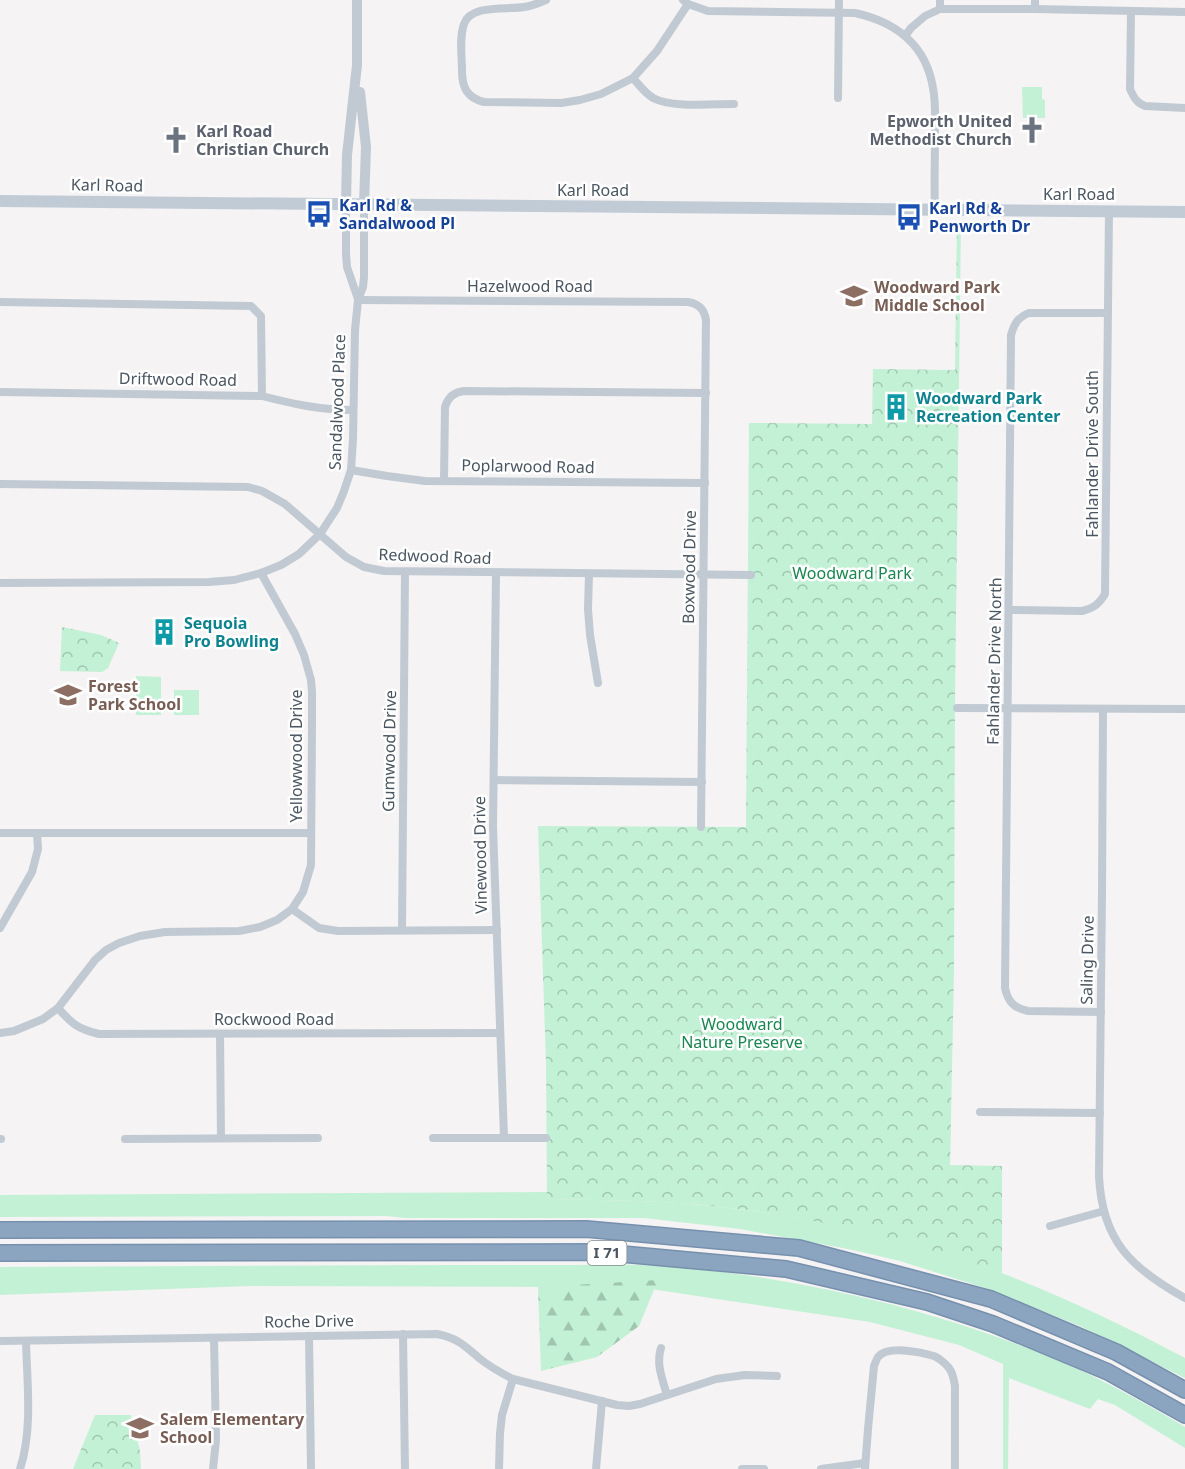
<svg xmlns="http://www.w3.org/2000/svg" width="1185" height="1469" viewBox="0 0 1185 1469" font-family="'Noto Sans',sans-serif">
<defs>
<pattern id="forest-firs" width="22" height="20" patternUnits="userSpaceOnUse" patternTransform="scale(1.5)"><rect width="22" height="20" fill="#c3f1d5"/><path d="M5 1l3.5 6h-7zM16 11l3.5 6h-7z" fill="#a0c6b0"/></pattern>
<pattern id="park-crowns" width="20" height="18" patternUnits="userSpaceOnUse" patternTransform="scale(1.5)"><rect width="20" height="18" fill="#c3f1d5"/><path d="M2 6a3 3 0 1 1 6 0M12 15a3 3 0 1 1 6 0" fill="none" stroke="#a0c6b0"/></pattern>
</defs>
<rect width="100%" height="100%" fill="#f5f3f3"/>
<g fill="#c3f1d5">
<polygon points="1022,87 1042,87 1042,99 1045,100 1045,118 1023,118"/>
<polygon points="136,676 161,677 161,715 136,715"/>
<rect x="174" y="690" width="25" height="25"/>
<path d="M 951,1095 L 950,1165 L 964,1259 C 1040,1286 1114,1320 1185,1358 L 1185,1378 L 1080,1326 L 985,1288 L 900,1261 L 853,1250 L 740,1229 L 644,1218 L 406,1218 L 386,1216 L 0,1217 L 0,1195 L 547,1192 L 547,1199 C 591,1200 636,1200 680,1203 C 765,1210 851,1225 933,1250 Z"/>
<path d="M 449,1265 C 492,1265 534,1265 576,1265 C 608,1265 640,1264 671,1267 C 809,1278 956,1314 1082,1371 C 1117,1388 1152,1407 1185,1427 L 1185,1448 L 1115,1405 L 1098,1399 L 1090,1409 L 1009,1378 L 1008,1469 L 1003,1469 L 1003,1364 L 959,1345 L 870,1322 L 624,1285 L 560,1287 L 251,1286 L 0,1295 L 0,1267 Z"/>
</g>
<polygon fill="url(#forest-firs)" points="658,1280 639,1326 597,1357 541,1371 538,1287"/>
<g fill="url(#park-crowns)">
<path d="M 957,222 L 961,222 L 955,698 L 954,972 L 950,1165 L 1002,1166 L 1002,1273 C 898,1236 789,1211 679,1203 C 635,1200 591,1200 547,1199 L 546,1063 L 538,826 L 746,827 L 749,423 L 872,424 L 873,369 L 955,370 Z"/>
<polygon points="62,627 101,635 119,643 108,668 102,672 60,671"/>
<polygon points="95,1415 131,1415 140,1451 141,1469 73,1469"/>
</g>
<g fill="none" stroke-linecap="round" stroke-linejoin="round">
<defs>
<g id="motorway">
<polyline points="0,1230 586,1229 799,1248 991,1299 1116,1352 1185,1390"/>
<polyline points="0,1253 600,1252 786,1269 927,1302 993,1324 1108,1372 1185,1415"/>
</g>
</defs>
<use href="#motorway" stroke="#7690ad" stroke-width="18"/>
<g stroke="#c1cad2" stroke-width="8">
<path d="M 546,0 C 539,3 532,6 524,7 C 507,10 471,4 464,24 C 459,38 462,56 462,71 C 462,87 467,98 484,102 L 561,103 L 580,100 L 601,94 L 633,78 L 657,51 L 688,4"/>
<path d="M 683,0 L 688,4 L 708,11 L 855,13 C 896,22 926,45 933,88 C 936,103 935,120 935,135 C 935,160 934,185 935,210"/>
<polyline points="940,0 940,9"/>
<polyline points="1035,9 1035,0"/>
<path d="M 1131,12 L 1130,89 C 1134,98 1137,103 1145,106 L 1185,108"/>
<polyline points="905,36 911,28 925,16 940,9 1035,9 1185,12"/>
<path d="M 633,78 C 639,85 645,93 653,98 C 672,108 712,104 734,104"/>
<polyline points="838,98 839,0"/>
<polyline points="346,204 346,254 347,267 358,299"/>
<path d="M 358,300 L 688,302 C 699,304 704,309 706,320 L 701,827"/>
<polyline points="0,302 251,306 261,316 262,396"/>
<path d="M 0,392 L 262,396 C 293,404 320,410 353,410"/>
<polyline points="351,470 387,476 425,481 705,483"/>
<path d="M 444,480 L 445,407 C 448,397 454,392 464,391 L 706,393"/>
<polyline points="0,484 248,487 262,491 285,504 346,557 364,567 384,571 751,575"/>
<polyline points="496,573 493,827 504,1137"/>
<polyline points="589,574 588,609 590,635 598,683"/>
<polyline points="0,583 209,582 234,580 261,573 281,565 299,554 320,534 337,508 344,491 351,470 353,439 355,330 358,300 363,287 364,277 364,204"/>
<path d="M 1009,610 L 1082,611 C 1094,608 1099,604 1105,594 L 1109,211"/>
<polyline points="957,708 1185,709"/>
<path d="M 1103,709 L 1102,892 L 1099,1176 C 1102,1241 1131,1268 1185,1298"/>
<polyline points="494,780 702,782"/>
<polyline points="0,833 311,833"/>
<polyline points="292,909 319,928 338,931 497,930"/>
<polyline points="0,928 32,872 38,849 37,833"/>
<polyline points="402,930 405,572"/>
<path d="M 58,1008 C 72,1024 78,1029 99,1034 L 500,1033"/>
<path d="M 1101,1012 L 1028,1011 C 1014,1008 1008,1002 1005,988 L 1011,335 C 1014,324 1018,317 1029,313 L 1108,313"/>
<polyline points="0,1033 14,1031 43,1019 58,1008 95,960 106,950 119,943 140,936 165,932 239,931 260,927 277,920 292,909 303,892 311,865 312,725 312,692 311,680 304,655 295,634 261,573"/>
<polyline points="220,1034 221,1138"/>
<polyline points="980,1112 1100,1113"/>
<polyline points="433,1138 546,1138"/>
<polyline points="0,1139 1,1139"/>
<polyline points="125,1139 318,1138"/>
<polyline points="1050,1226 1104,1211"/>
<polyline points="403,1334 405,1469"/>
<polyline points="309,1336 311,1469"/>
<path d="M 0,1341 L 437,1334 C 457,1338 464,1345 479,1358 C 489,1366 501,1373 513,1379 L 617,1405 L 629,1406 L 640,1404 L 716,1379 L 745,1375 L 777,1376"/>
<path d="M 661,1348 C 656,1364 662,1378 667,1395"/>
<path d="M 20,1469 C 33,1429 27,1383 26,1341"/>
<polyline points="213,1469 216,1440 214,1338"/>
<polyline points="499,1469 500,1433 502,1415 513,1379"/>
<polyline points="596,1469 602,1401"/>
<polyline points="742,1469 764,1469"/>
<polyline points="821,1469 865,1463"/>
<path d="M 865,1469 L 868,1429 L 874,1366 C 875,1364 877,1358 878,1357 C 887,1345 921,1352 934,1356 C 939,1358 946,1364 949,1368 C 953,1373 954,1380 955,1386 L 955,1469"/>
</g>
<g stroke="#c1cad2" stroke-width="10">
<polyline points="360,92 366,147 364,204"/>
<polyline points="346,204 347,155 357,65 357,0"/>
</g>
<polyline stroke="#c1cbd6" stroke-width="12" points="0,201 1185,212"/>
<use href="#motorway" stroke="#8ba5c1" stroke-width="15"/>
</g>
<defs>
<symbol id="church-bare" viewBox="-9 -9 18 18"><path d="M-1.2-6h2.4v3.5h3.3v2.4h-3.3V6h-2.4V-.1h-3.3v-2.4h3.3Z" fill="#6b7280" stroke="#fff" stroke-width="2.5" paint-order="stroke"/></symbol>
<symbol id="bus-bare" viewBox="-9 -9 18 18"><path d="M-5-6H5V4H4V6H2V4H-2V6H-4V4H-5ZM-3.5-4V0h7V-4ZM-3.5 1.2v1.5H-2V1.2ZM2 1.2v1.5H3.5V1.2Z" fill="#1a4fb4" stroke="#fff" stroke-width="2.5" paint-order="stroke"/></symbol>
<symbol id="school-bare" viewBox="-9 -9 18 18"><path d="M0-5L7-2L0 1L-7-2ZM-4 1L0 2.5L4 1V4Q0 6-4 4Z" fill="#8d6e63" stroke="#fff" stroke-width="2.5" paint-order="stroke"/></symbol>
<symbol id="building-bare" viewBox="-9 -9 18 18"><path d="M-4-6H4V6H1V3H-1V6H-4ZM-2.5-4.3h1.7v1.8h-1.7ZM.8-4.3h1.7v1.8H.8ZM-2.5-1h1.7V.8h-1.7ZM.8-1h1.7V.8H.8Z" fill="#0f9aa8" stroke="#fff" stroke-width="2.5" paint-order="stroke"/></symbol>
</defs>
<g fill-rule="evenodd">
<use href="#church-bare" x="1013" y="111" width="38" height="38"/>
<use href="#church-bare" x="157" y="121" width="38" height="38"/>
<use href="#bus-bare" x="300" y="195" width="38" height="38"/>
<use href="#bus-bare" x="890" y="198" width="38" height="38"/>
<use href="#school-bare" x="835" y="277" width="38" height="38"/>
<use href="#building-bare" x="877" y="388" width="38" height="38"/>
<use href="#building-bare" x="145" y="613" width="38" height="38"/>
<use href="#school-bare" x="49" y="676" width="38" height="38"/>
<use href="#school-bare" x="121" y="1409" width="38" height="38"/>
</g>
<g text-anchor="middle" stroke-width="5" stroke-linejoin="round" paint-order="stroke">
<rect fill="#fff" stroke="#808990" stroke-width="1.5" x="587.5" y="1241" width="39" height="24" rx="4.5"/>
<g font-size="15" font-weight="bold" fill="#4a5661">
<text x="607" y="1258">I 71</text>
</g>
<g font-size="16" font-weight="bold" fill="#5b616d" stroke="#fff" text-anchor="end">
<text x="1012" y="127">Epworth United<tspan x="1012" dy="18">Methodist Church</tspan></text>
<text x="196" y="137" text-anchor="start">Karl Road<tspan x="196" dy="18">Christian Church</tspan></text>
</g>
<g font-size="16" fill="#4a5661" stroke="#fff">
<text transform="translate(107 185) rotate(1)" y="6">Karl Road</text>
<text x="593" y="196">Karl Road</text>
<text x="1079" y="200">Karl Road</text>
<text x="530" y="292">Hazelwood Road</text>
<text transform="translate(178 379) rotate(1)" y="6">Driftwood Road</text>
<text transform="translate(337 402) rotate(-88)" y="6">Sandalwood Place</text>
<text transform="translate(1092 454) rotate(-90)" y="6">Fahlander Drive South</text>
<text transform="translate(528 466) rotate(1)" y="6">Poplarwood Road</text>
<text transform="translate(435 556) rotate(2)" y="6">Redwood Road</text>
<text transform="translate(689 567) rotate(-89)" y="6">Boxwood Drive</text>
<text transform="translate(994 661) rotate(-89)" y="6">Fahlander Drive North</text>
<text transform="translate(389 751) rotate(-89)" y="6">Gumwood Drive</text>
<text transform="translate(296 756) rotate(-90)" y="6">Yellowwood Drive</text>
<text transform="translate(480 855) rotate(-91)" y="6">Vinewood Drive</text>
<text transform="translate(1087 960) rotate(-89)" y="6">Saling Drive</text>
<text x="274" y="1025">Rockwood Road</text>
<text transform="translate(309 1321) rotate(-1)" y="6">Roche Drive</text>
</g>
<g font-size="16" font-weight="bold" fill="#164399" stroke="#fff" text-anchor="start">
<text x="339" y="211">Karl Rd &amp;<tspan x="339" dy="18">Sandalwood Pl</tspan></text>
<text x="929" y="214">Karl Rd &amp;<tspan x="929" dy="18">Penworth Dr</tspan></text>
</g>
<g font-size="16" font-weight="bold" fill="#785e54" stroke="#fff" text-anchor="start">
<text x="874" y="293">Woodward Park<tspan x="874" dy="18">Middle School</tspan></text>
<text x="88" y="692">Forest<tspan x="88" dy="18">Park School</tspan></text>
<text x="160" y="1425">Salem Elementary<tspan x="160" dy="18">School</tspan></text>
</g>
<g font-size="16" font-weight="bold" fill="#0d838f" stroke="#fff" text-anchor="start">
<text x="916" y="404">Woodward Park<tspan x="916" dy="18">Recreation Center</tspan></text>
<text x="184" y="629">Sequoia<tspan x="184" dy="18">Pro Bowling</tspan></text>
</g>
<g font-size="16" fill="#17864f" stroke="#fff">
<text x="852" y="579">Woodward Park</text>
<text x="742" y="1030">Woodward<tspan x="742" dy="18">Nature Preserve</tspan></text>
</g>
</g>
</svg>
